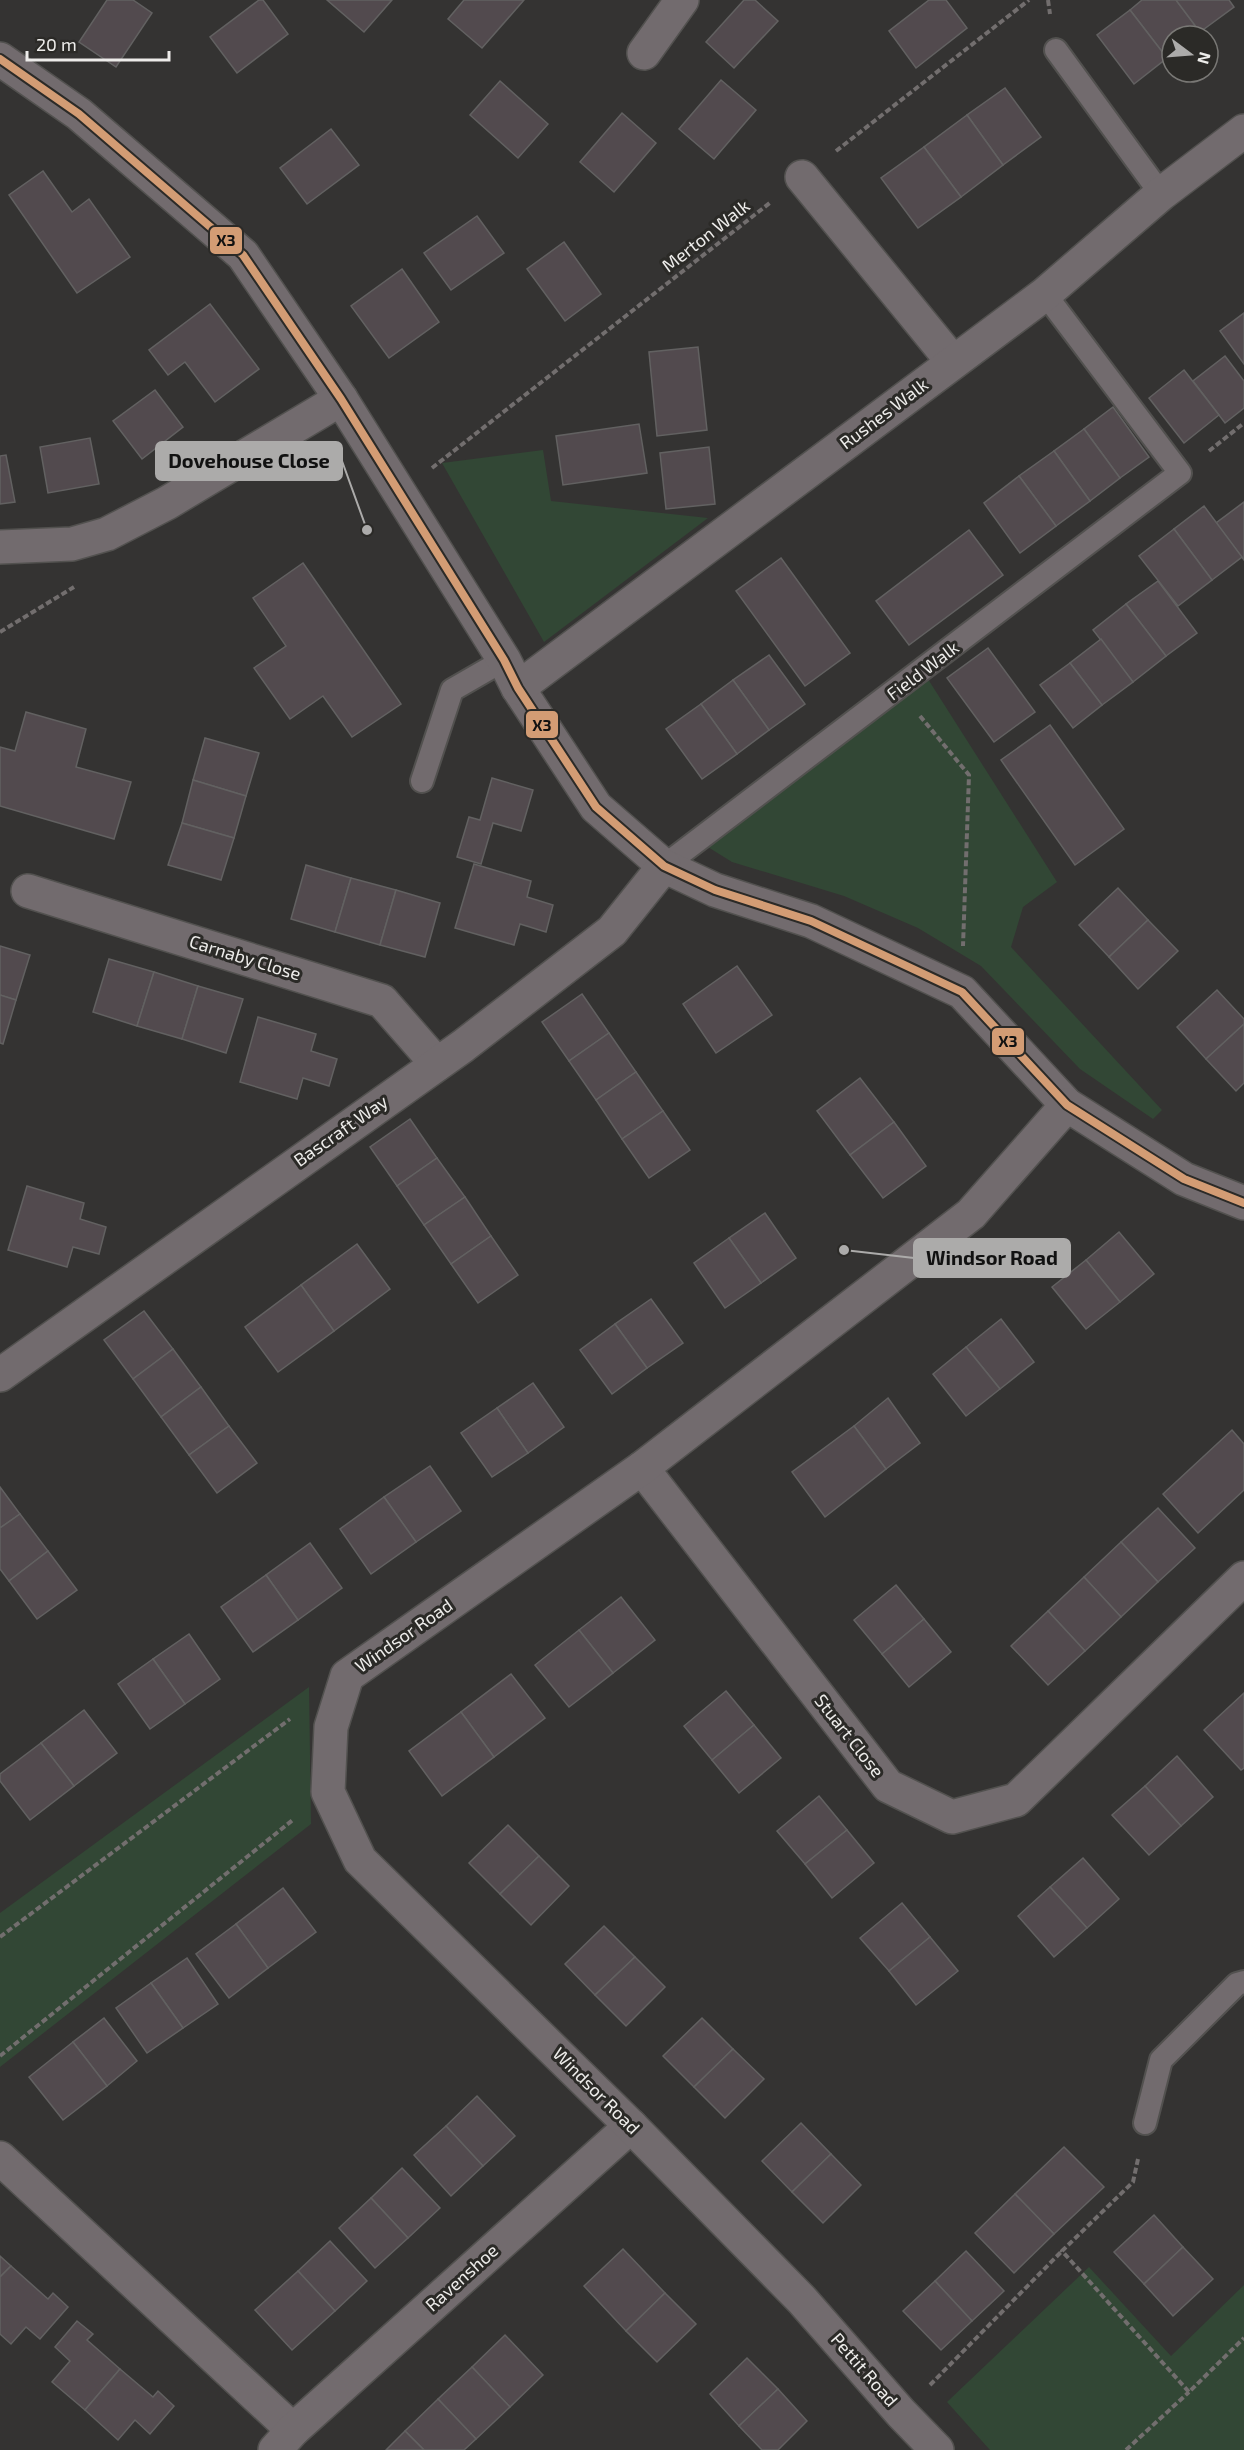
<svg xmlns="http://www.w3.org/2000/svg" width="1244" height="2450" viewBox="0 0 1244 2450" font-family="'Exo 2',sans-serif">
<rect width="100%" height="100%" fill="#343332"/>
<g fill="#324735">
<polygon points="543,450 551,501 708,518 544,642 442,463"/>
<polygon points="926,676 1057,882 1023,907 1011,947 1162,1110 1153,1119 1080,1069 981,966 918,928 844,896 732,862 703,844"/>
<polygon points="309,1687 311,1824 0,2067 0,1913"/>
<polygon points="1089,2267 1171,2356 1244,2285 1244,2450 990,2450 947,2402"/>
</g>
<g fill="#524a4e" stroke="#626161" stroke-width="1.5">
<polygon points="107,0 133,0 152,13 116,67 79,42"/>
<polygon points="259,0 263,0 288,34 237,73 210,37"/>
<polygon points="327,0 392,0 364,32"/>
<polygon points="464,0 524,0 482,48 448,19"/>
<polygon points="744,0 755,0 778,21 734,68 706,42"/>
<polygon points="929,0 946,0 967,28 916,68 889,31"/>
<polygon points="1142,0 1176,0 1200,32 1196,36 1172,36 1172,54 1167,58 1130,10"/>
<polygon points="1176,0 1229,0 1234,7 1200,32"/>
<polygon points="1130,10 1167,58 1134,84 1097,35"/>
<polygon points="721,80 756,110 714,159 679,129"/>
<polygon points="500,81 548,124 518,158 470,115"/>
<polygon points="1005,88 1041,137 1003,165 967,115"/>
<polygon points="622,113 656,143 614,192 580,162"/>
<polygon points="967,115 1003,165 961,197 924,147"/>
<polygon points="331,129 359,165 307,204 280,168"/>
<polygon points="924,147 961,197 918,228 881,178"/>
<polygon points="43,171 72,212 89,199 130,257 77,293 9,195"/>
<polygon points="477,216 504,253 451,290 424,253"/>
<polygon points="564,242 601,294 565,321 527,269"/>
<polygon points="402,269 439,322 389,358 351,306"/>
<polygon points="210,304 259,369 215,402 185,362 168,375 149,350"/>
<polygon points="1244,313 1244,364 1220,331"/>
<polygon points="698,347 707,430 657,436 649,352"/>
<polygon points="1225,356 1244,381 1244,408 1225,423 1193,381"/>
<polygon points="1184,370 1219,415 1184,443 1149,398"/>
<polygon points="155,390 183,427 142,459 113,421"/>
<polygon points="1113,407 1149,457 1120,478 1084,429"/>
<polygon points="639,424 647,473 563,485 556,436"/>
<polygon points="1084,429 1120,478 1090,501 1054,451"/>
<polygon points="90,438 99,484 48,493 40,447"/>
<polygon points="709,447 715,504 666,509 660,453"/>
<polygon points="1054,451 1090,501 1056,526 1019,476"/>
<polygon points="6,455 15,502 0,504 0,456"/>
<polygon points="1019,476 1056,526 1020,553 984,503"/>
<polygon points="1244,502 1244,560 1216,523"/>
<polygon points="1204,506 1242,557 1212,580 1174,529"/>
<polygon points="1174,529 1212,580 1178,606 1139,556"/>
<polygon points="969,530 1003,575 909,645 876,601"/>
<polygon points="781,558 850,653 805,686 736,591"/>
<polygon points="303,563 401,704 352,737 323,696 290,719 254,668 286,646 253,598"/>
<polygon points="1158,581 1197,633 1166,656 1126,604"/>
<polygon points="1126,604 1166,656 1133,682 1093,630"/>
<polygon points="1101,639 1133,682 1102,705 1070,663"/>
<polygon points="988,648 1035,712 994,742 947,678"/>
<polygon points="769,655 805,704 769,730 733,680"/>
<polygon points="1070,663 1102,705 1073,728 1040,685"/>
<polygon points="733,680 769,730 737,754 701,704"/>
<polygon points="701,704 737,754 702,779 666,729"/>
<polygon points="26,712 86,729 76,767 131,782 114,839 0,806 0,747 15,751"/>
<polygon points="1050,725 1124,829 1075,865 1001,760"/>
<polygon points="205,738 259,753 246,796 193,780"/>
<polygon points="492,778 533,790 521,831 493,823 481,864 457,857 469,817 480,820"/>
<polygon points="193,780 246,796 234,838 182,823"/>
<polygon points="182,823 234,838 221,880 168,865"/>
<polygon points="474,864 531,881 527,897 553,905 546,932 520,924 514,945 455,928"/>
<polygon points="306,865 351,878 335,932 291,919"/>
<polygon points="351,878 396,890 380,945 335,932"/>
<polygon points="1118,888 1148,920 1109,957 1079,925"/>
<polygon points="396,890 440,903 425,957 380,945"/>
<polygon points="1148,920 1178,951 1138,989 1109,957"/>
<polygon points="0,946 30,955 16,1000 0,995"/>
<polygon points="109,959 154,972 137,1026 93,1012"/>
<polygon points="737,966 772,1015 716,1053 683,1004"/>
<polygon points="154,972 198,986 182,1039 137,1026"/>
<polygon points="198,986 243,999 226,1053 182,1039"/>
<polygon points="1217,990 1244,1019 1244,1024 1206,1059 1177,1027"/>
<polygon points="582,994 609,1033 569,1061 542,1022"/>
<polygon points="0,995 16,1000 3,1044 0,1043"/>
<polygon points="258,1017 316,1034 311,1051 337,1059 329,1086 303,1078 297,1099 240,1082"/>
<polygon points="1244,1024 1244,1083 1236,1091 1206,1059"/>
<polygon points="609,1033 636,1072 596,1100 569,1061"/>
<polygon points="636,1072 663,1111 622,1139 596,1100"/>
<polygon points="860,1078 894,1122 850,1155 817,1111"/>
<polygon points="663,1111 690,1150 649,1178 622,1139"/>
<polygon points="410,1119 437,1158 397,1186 370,1147"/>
<polygon points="894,1122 926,1166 883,1198 850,1155"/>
<polygon points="437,1158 465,1197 424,1225 397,1186"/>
<polygon points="27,1186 84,1203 80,1219 106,1227 99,1254 73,1247 67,1267 8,1250"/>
<polygon points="465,1197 491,1236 451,1264 424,1225"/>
<polygon points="765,1213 796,1258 761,1283 729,1238"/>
<polygon points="1119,1232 1154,1274 1120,1302 1086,1260"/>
<polygon points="491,1236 518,1275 478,1303 451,1264"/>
<polygon points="729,1238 761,1283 725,1308 694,1263"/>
<polygon points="357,1244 390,1289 334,1331 301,1285"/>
<polygon points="1086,1260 1120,1302 1086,1329 1052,1287"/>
<polygon points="301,1285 334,1331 278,1372 245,1327"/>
<polygon points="651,1299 683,1343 647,1368 615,1324"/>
<polygon points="144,1311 173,1349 133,1379 104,1340"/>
<polygon points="1001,1319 1034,1362 1000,1389 966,1347"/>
<polygon points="615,1324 647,1368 612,1394 580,1350"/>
<polygon points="966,1347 1000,1389 966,1416 933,1374"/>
<polygon points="173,1349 201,1387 161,1417 133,1379"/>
<polygon points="533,1383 564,1427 528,1453 497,1408"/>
<polygon points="201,1387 229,1426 189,1455 161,1417"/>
<polygon points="888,1398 920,1443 886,1469 854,1426"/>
<polygon points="497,1408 528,1453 492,1477 461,1433"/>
<polygon points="229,1426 257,1463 217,1493 189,1455"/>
<polygon points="854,1426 886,1469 825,1517 792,1472"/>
<polygon points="1232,1430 1244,1444 1244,1490 1198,1533 1163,1494"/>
<polygon points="430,1466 461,1511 416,1542 384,1497"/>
<polygon points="0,1487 20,1514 0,1528"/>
<polygon points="384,1497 416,1542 371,1574 340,1529"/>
<polygon points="1158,1508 1195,1548 1158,1582 1121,1542"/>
<polygon points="20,1514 48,1551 9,1581 0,1569 0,1528"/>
<polygon points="1121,1542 1158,1582 1121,1617 1084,1577"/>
<polygon points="310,1543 342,1588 298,1620 266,1575"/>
<polygon points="48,1551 77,1590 37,1619 9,1581"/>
<polygon points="266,1575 298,1620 253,1652 221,1607"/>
<polygon points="1084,1577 1121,1617 1085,1651 1048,1611"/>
<polygon points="896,1585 924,1619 882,1654 854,1620"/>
<polygon points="621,1597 655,1640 613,1673 579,1630"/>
<polygon points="1048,1611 1085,1651 1048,1685 1011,1646"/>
<polygon points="924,1619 951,1652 909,1687 882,1654"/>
<polygon points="579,1630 613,1673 569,1707 535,1665"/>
<polygon points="189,1634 220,1679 185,1704 153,1659"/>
<polygon points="153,1659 185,1704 150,1729 118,1684"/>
<polygon points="511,1674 545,1718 494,1757 461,1712"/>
<polygon points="726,1691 754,1725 712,1760 684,1726"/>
<polygon points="1244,1693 1244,1768 1241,1770 1204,1730"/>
<polygon points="84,1710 117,1753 74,1786 41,1743"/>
<polygon points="461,1712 494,1757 442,1796 409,1751"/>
<polygon points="754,1725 781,1758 739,1793 712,1760"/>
<polygon points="41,1743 74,1786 30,1820 0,1781 0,1774"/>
<polygon points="1177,1756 1213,1797 1181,1826 1145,1786"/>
<polygon points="1145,1786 1181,1826 1149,1855 1112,1815"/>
<polygon points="819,1796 847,1830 805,1864 777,1831"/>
<polygon points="508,1825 539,1856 500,1894 469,1863"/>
<polygon points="847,1830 874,1863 832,1898 805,1864"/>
<polygon points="539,1856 569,1886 531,1925 500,1894"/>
<polygon points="1083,1858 1119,1899 1087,1928 1050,1887"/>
<polygon points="1050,1887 1087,1928 1054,1957 1018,1916"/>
<polygon points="283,1888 316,1932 268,1968 236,1924"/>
<polygon points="902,1903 930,1937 889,1971 860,1938"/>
<polygon points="236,1924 268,1968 229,1998 196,1954"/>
<polygon points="604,1926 635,1957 595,1995 565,1964"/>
<polygon points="930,1937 958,1971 916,2005 889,1971"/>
<polygon points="635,1957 665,1987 626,2026 595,1995"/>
<polygon points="187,1958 218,2004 183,2028 151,1983"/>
<polygon points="151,1983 183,2028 147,2053 116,2008"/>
<polygon points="104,2018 137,2061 107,2086 73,2042"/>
<polygon points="702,2018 733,2049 694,2087 663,2056"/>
<polygon points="73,2042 107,2086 63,2120 29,2077"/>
<polygon points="733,2049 764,2079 725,2118 694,2087"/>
<polygon points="477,2096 515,2136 483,2166 446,2126"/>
<polygon points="801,2123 831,2154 792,2192 762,2161"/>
<polygon points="446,2126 483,2166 451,2196 414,2155"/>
<polygon points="1064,2147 1104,2187 1054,2234 1015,2194"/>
<polygon points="831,2154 861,2185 823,2223 792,2192"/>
<polygon points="402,2168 440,2208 408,2238 371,2198"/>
<polygon points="1015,2194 1054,2234 1014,2273 975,2233"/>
<polygon points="371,2198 408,2238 375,2268 339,2228"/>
<polygon points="1154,2215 1183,2247 1144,2284 1114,2252"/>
<polygon points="330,2241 367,2281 335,2311 298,2271"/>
<polygon points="1183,2247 1213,2279 1173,2316 1144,2284"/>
<polygon points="623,2249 665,2293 626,2331 584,2286"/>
<polygon points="966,2251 1004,2291 972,2321 935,2281"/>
<polygon points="0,2256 11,2266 0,2277"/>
<polygon points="11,2266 48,2299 53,2293 68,2307 40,2339 26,2327 11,2344 0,2334 0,2277"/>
<polygon points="298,2271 335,2311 292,2350 255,2310"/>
<polygon points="935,2281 972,2321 941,2350 903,2311"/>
<polygon points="665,2293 696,2324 657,2362 626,2331"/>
<polygon points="77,2321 93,2334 87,2340 120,2369 85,2410 52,2382 70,2361 55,2347"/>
<polygon points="505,2335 543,2375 510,2407 472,2367"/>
<polygon points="747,2358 778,2389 739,2426 710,2394"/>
<polygon points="472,2367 510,2407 476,2439 438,2399"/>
<polygon points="120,2369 153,2397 158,2391 174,2406 150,2434 135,2420 118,2440 85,2410"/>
<polygon points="778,2389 807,2421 778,2450 762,2450 739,2426"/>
<polygon points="438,2399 476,2439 464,2450 424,2450 405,2431"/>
<polygon points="405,2431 424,2450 386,2450"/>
</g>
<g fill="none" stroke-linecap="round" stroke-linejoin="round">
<defs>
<g id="service">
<polyline points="1056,50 1161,194"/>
<polyline points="422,781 452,690 504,660"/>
<polyline points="664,866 1180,473 1045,294"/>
<polyline points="1145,2123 1161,2060 1237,1984 1244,1982"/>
</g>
<g id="minor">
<polyline points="644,53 682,0"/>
<polyline points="0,59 79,114 243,255 341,399 504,660 518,688 596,807 664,866 715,890 811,921 962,992 1067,1105 1184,1179 1244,1203"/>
<polyline points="802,177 953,362"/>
<polyline points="0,547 72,544 107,534 167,503 341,399"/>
<polyline points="518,688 1045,294 1161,194 1244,131"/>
<polyline points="28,891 382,1001 437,1064"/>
<polyline points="0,1375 463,1046 612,931 664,866"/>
<polyline points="642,1468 888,1786 952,1817 1016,1800 1244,1578"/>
<polyline points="0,2158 293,2430"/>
<polyline points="275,2450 293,2430 631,2126"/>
<polyline points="937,2450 901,2413 802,2300 631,2126 360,1860 328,1792 331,1727 347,1676 642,1468 971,1214 1067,1105"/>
</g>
</defs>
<use href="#service" stroke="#52514f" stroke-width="26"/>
<use href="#minor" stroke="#52514f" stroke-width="36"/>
<g stroke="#726e6e" stroke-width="4" stroke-dasharray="6 3" stroke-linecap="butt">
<polyline points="1048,0 1050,14"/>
<polyline points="836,151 1029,0"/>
<polyline points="1209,451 1244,423"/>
<polyline points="432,468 771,202"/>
<polyline points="0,632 74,587"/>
<polyline points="920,716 969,775 963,946"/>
<polyline points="0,1937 290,1719"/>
<polyline points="0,2056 294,1819"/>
<polyline points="1138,2159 1133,2182 1062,2251 1189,2392 1244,2338"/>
<polyline points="930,2385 1062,2251"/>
<polyline points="1126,2450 1189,2392"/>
</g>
<use href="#service" stroke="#726b6e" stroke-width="22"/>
<use href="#minor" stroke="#726b6e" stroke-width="33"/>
<defs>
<polyline id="bus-1" points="0,59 79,114 243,255 341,399 504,660 518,688 596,807 664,866 715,890 811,921 962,992 1067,1105 1184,1179 1244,1203"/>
</defs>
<use href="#bus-1" stroke="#2b2a27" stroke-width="12"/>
<use href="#bus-1" stroke="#d39c74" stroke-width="8"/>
</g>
<g text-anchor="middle" stroke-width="6" stroke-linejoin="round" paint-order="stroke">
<g font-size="18" fill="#edecea" stroke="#2b2a27">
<text transform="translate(706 236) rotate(-38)" y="6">Merton Walk</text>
<text transform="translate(884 414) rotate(-37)" y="6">Rushes Walk</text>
<text transform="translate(923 671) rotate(-37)" y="6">Field Walk</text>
<text transform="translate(245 958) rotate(17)" y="6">Carnaby Close</text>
<text transform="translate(341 1131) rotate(-35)" y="6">Bascraft Way</text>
<text transform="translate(404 1636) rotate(-35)" y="6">Windsor Road</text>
<text transform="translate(849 1736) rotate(52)" y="6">Stuart Close</text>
<text transform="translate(596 2091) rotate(45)" y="6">Windsor Road</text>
<text transform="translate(462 2278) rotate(-42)" y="6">Ravenshoe</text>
<text transform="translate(864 2370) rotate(49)" y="6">Pettit Road</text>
</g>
</g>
<path fill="none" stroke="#acabaa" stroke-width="2" d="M367 530L342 461M844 1250L914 1258"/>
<g fill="#acabaa" stroke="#2b2a27" stroke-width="2">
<circle cx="367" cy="530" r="6"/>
<circle cx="844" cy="1250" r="6"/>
</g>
<g fill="#acabaa" stroke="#acabaa" stroke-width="2">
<rect x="156" y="442" width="186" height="38" rx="6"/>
<rect x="914" y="1239" width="156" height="38" rx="6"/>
</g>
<g font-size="20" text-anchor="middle" font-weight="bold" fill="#111">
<text x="249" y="468">Dovehouse Close</text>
<text x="992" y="1265">Windsor Road</text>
</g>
<g stroke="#2b2a27" stroke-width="2">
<rect x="209" y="226" width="34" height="29" rx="6" fill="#d39c74"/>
<rect x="525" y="710" width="34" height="29" rx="6" fill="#d39c74"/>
<rect x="991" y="1027" width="34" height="29" rx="6" fill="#d39c74"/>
</g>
<g font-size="16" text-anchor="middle" font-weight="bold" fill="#111">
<text x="226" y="246">X3</text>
<text x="542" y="731">X3</text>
<text x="1008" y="1047">X3</text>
</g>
<g transform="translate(1190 54) rotate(106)"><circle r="28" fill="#2b2a27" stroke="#797875" stroke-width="1.5"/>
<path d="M0-4.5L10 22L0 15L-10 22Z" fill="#acabaa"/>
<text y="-9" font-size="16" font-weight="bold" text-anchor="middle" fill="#edecea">N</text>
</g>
<path d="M27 51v9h142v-9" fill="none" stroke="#edecea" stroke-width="3"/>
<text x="36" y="51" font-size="18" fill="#edecea" stroke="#2b2a27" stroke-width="4.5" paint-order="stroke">20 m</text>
</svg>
